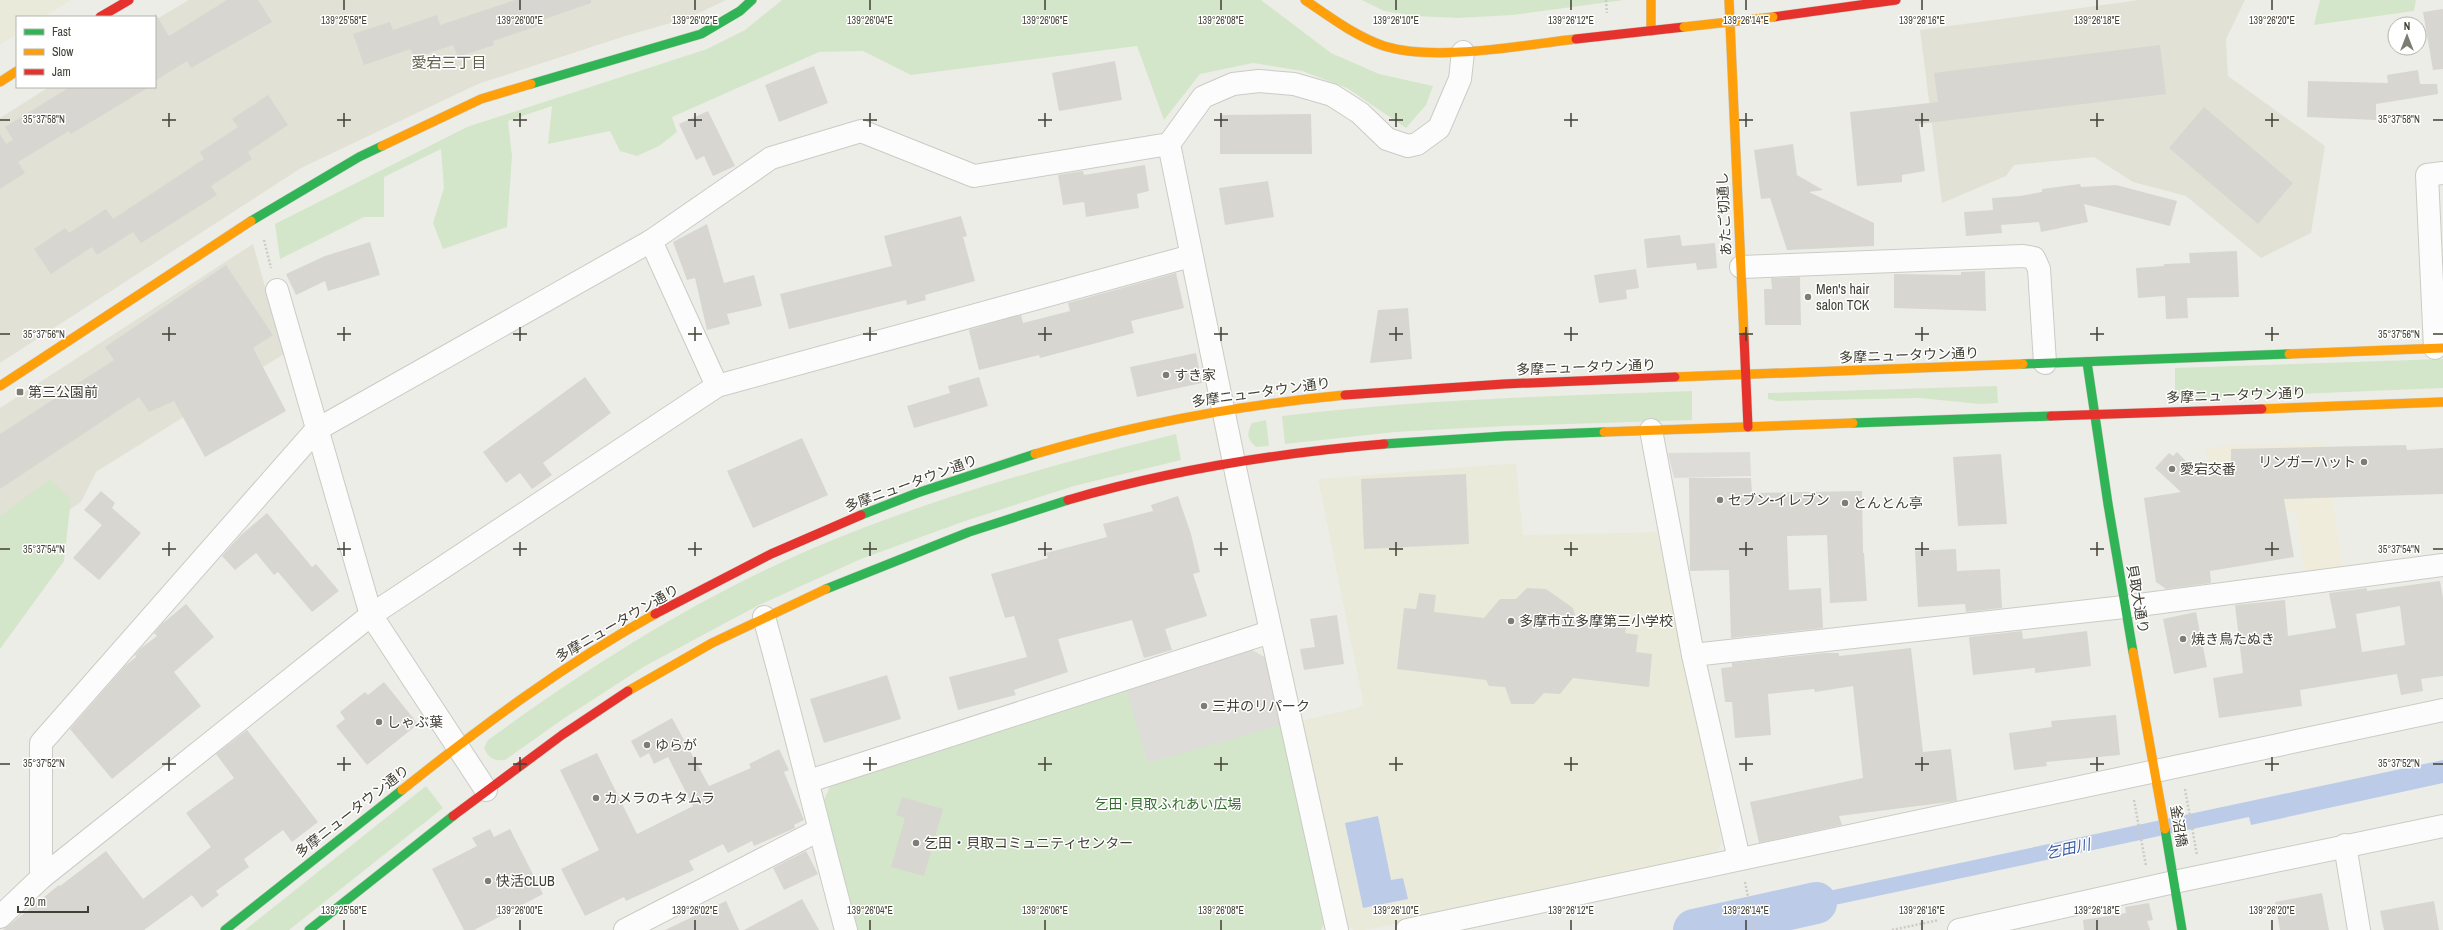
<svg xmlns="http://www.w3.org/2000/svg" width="2443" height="930" viewBox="0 0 2443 930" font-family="'Archivo Narrow','Noto Sans JP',sans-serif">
<rect width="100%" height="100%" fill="#edede8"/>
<g fill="#e1e1d6">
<polygon points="189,0 726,0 691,17 622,37 478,84 301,168 0,363 0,118 49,87 155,87 155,20"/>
<polygon points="2139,0 2245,0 2226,39 2228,76 2325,146 2311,233 2261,258 2186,196 2133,182 2094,157 2014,165 2006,176 1942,203 1920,30"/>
<polygon points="253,244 284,354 96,472 81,502 0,556 0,408"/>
</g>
<polygon fill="#efecdc" points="2324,443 2343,569 2305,574 2296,511 2212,520 2206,447"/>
<g fill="#eaeadb">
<polygon points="0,0 71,0 44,17 17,17 17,34 0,45"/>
<polygon points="1516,463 1523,535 1657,532 1722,843 1713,859 1366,930 1354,930 1343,925 1301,721 1364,706 1318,479"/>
</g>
<g fill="#d4e6ca">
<polygon points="782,0 1261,0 1331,53 1379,74 1433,86 1426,105 1406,128 1347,88 1302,71 1253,63 1200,74 1164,120 1137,46 911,75 863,51 819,52 672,117 677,132 659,146 637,156 620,151 610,131 548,144 552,106 508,121 512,156 507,227 443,249 433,223 444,188 441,149 384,177 384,217 364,217 280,259 275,224 467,127 707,49 745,30"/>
<polygon points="1362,0 1624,0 1513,15 1457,18 1415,16 1384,11"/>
<polygon points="2320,0 2416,0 2414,11 2314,25"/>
<polygon points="2443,359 2443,388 2175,399 2175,368"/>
<polygon points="1997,386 1998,403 1979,404 1920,398 1777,401 1768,399 1768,393"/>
<path d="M 1692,391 L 1692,420 L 1506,426 L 1395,432 L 1285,444 L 1282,416 C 1418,399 1555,396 1692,391 Z"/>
<path d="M 1266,420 L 1269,446 L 1256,447 C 1247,439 1246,434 1252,423 Z"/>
<path d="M 1176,434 L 1181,460 L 1074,486 L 965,521 L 861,559 L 759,605 L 645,666 L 563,719 L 505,760 C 494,761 489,759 484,748 L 488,740 C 602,657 723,582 855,531 C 960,490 1067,461 1176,434 Z"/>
<polygon points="50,479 71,499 64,561 0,649 0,516"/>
<polygon points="1246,646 1266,658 1324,924 1321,930 858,930 824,800 832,782"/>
<polygon points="426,786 443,808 289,930 245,930"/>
</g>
<g fill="#dddcd8">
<polygon points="1750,452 1751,476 1674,478 1668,453"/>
<polygon points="1246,649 1266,658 1281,725 1148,763 1125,686"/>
</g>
<g fill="#bccbe7">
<polygon points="2443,760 2443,783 2251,825 2249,817 1759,921 1758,906"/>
<polygon points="1378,816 1391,880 1403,878 1408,899 1363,908 1345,823"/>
</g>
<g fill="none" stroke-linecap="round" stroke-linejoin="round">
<polyline stroke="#bccbe7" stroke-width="42" points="1694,930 1816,903"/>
</g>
<g fill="#d7d6d1" fill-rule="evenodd">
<polygon points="227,0 258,0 272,22 191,68 187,61 155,81 155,13 169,36"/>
<polygon points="515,0 591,0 591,3 539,21 541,25 493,41 494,45 458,57 453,45 414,58 411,49 364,65 353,34 390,22 393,30 437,15 440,25"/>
<polygon points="2443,9 2443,69 2433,70 2423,12"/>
<polygon points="2160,45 2166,94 1919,124 1925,171 1902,175 1902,182 1857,186 1850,112 1938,102 1934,73"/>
<polygon points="1115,61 1122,100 1059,111 1052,73"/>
<polygon points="814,66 828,103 779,122 765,85"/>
<polygon points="2418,70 2420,84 2437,84 2438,94 2376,104 2376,120 2307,117 2308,81 2388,83 2387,75"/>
<polygon points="70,87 149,87 71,134 69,131 18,162 25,173 0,189 0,134 6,144 13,140 5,127"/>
<polygon points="268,95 288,125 248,152 252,159 211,186 217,195 141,243 133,232 97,255 92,247 51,274 34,249 65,228 69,233 106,209 113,219 204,159 200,152 238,127 232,119"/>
<polygon points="2204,107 2293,183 2258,224 2169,148"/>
<polygon points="708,111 735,166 713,176 704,156 696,160 679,124"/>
<polygon points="1311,114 1312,154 1220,154 1220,115"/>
<polygon points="1793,144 1797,175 1823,190 1809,192 1874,223 1874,246 1787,250 1770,198 1761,199 1754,150"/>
<polygon points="1145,165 1149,191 1137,194 1139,208 1086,217 1084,202 1063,205 1058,175 1083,171 1084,175"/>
<polygon points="1268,181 1274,217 1225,225 1219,188"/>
<polygon points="2080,184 2081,187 2116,185 2177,201 2170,226 2084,204 2088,222 2041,232 2039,222 2001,225 2002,233 1966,236 1964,212 1993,210 1992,198 2020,196 2042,192 2042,189"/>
<polygon points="961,216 967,236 963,237 975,281 925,295 926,300 907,305 906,300 789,329 780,294 892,266 884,236"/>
<polygon points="707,224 724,283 754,275 762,306 727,314 730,324 707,330 695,278 687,280 673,242"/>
<polygon points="1680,235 1682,246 1715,243 1717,268 1697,270 1696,263 1647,268 1644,239"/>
<polygon points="370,242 380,275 328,291 325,281 296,295 286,274 325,256"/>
<polygon points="2237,251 2239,297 2187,298 2188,318 2166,319 2165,296 2138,298 2136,268 2164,266 2164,264 2190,263 2189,253"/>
<polygon points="226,265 273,335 253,348 286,411 205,457 174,401 149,412 139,397 0,489 0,434 114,360 105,347"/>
<polygon points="1636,269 1639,288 1626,290 1627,299 1599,303 1594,275"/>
<polygon points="1985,271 1986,311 1894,308 1894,274 1961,275 1961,272"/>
<polygon points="1176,273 1184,308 1131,321 1134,333 1040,358 1039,355 979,370 969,330 1021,315 1023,323 1070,311 1068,303"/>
<polygon points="1800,277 1801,325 1765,325 1764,289 1772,289 1771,278"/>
<polygon points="1408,308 1412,359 1370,363 1378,310"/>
<polygon points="1196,353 1202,383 1137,397 1130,367"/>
<polygon points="585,377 611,413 543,463 552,475 532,489 520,473 506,483 483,452"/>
<polygon points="979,377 988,406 914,428 907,406 950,393 948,386"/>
<polygon points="802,438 828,495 753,528 727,471"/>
<polygon points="2406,445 2407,450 2443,448 2443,494 2284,499 2294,557 2210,571 2211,583 2166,589 2156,582 2144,498 2181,492 2155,468 2169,453 2173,456 2177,452 2189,464 2231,463 2231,449"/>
<polygon points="2001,454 2007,524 1958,526 1953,457"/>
<polygon points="1466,474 1469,544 1364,549 1361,479"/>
<polygon points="1689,478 1751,478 1752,493 1862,491 1863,553 1864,553 1867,601 1830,603 1827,535 1787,536 1789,590 1821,588 1823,628 1731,638 1729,570 1690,571"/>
<polygon points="101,491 115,503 112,508 141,533 99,580 73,558 102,525 84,510"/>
<polygon points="1178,496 1191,534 1200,572 1193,574 1207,616 1165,629 1172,650 1144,658 1132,620 1058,639 1068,672 1014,690 1016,695 958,710 949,677 1027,657 1014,616 1005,618 991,574 1048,558 1046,553 1107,537 1103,524 1153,511 1151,505"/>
<polygon points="267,513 312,567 316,564 339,591 312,612 278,572 274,575 256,553 235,570 222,556 241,535"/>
<polygon points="1956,549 1957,571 2000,569 2002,608 1966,612 1965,604 1918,607 1915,551"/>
<path d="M 2440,581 L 2443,598 L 2443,676 L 2421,679 L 2423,691 L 2401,695 L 2397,674 L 2300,690 L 2302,706 L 2219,718 L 2213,678 L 2243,673 L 2235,605 L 2285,600 L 2288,636 L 2336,628 L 2329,593 L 2367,588 L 2367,591 ZM 2400,606 L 2405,645 L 2362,652 L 2356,614 Z"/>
<polygon points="1527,588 1546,589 1573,608 1576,618 1627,624 1625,633 1638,635 1636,652 1652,654 1649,687 1573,678 1560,694 1544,693 1534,704 1511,704 1505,687 1489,686 1486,680 1397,669 1404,608 1416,609 1419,593 1436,595 1434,612 1484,618 1500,599 1516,599"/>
<polygon points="186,604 214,637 174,672 201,706 112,779 70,729 125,666 136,657 135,655 140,649 157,636 154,633 162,624"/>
<polygon points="2196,612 2207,667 2174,674 2163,619"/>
<polygon points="1337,615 1344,664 1304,670 1300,649 1315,647 1310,619"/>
<polygon points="2022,631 2023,639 2087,631 2091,666 2035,673 2035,668 1973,675 1969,637"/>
<polygon points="1911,648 1923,752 1951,749 1957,801 1839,816 1842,825 1759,843 1750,802 1863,778 1853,686 1815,692 1814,689 1768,694 1771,735 1735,738 1732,702 1725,702 1721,668 1732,667 1732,663 1825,653 1839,653 1839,656"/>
<polygon points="887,675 901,719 824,743 810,699"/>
<polygon points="384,682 418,724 367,765 336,726 345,719 340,712 365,692 368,695"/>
<polygon points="2116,715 2120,755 2046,762 2047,766 2014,770 2009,733 2052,727 2051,721"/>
<polygon points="672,718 709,786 751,768 749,764 779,749 789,770 784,772 804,820 794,825 795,828 754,846 752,841 728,853 723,844 689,861 694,870 626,901 624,897 585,916 561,869 599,850 560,770 597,753 637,834 693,806 668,757 654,764 649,753 640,758 631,741"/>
<polygon points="247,730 318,822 292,842 283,830 244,859 249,867 216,891 219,895 202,908 192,895 144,930 3,930 59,885 60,886 106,851 143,899 211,847 186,813 234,778 216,754"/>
<polygon points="902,797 943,809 924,876 891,867 905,818 896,815"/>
<polygon points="490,829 494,837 510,829 543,894 474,930 464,930 432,869 477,846 472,838"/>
<polygon points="806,851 818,874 784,890 773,868"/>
<polygon points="2322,893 2329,930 2280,930 2275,902"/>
<polygon points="802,899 819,930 744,930"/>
<polygon points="726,901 739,930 665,930"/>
<polygon points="2434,901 2439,930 2384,930 2380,911"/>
<polygon points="2149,903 2153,920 2147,921 2150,930 2084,930 2083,920 2126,913 2125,907"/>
</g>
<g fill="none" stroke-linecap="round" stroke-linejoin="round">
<defs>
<g id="street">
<polyline points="1169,144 1238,482 1337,930"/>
<polyline points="651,241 717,386"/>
<polyline points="1741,267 2023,256 2034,258 2039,269 2045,363"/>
<polyline points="277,290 371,615 486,790"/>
<polyline points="2435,348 2427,175 2443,173"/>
<polyline points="1651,430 1693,655 1739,859"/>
<path d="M 764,617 C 793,721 818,826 846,930"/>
<polyline points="1693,655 2124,607 2443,565"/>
<polyline points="809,781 1270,632"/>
<polyline points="2345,845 2359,930"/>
<polyline points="41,878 41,743 316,430 651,241 771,158 861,131 974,176 1169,144 1203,97 1233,84 1259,81 1294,84 1332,95 1360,113 1387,139 1408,146 1417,144 1439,128 1460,79 1463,52"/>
<polyline points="0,917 41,878 371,615 717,386 1191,256"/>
<polyline points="625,930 819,830"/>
<path d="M 1407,930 C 1752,856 2098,786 2443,710"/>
<polyline points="1959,930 2174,882 2443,826"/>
</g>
<g id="fast">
<polyline points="531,84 701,34 740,11 752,0"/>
<polyline points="251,221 359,157 382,146"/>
<polyline points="2087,362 2108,504 2133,652"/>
<polyline points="2023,364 2289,354"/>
<polyline points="1853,423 2051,416"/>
<polyline points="1384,444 1505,436 1604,432"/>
<polyline points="861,515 917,493 1035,454"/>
<polyline points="826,589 969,532 1068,500"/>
<polyline points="2165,829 2182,930"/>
<polyline points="225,930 402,790"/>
<polyline points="309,930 453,816"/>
</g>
<g id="slow">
<path d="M 1305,0 C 1330,17 1355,36 1384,46 C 1435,62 1523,45 1576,39"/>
<polyline points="1651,0 1651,31"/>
<polyline points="1729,0 1744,337"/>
<polyline points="0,82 17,71"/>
<polyline points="382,146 481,99 531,84"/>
<polyline points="2289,354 2443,348"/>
<polyline points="1675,377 2023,364"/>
<polyline points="0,386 251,221"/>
<polyline points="2262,409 2443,402"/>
<polyline points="1604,432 1853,423"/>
<path d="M 1035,454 C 1136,424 1240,405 1345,395"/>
<polyline points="2133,652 2165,829"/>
<polyline points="628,691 712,643 826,589"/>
<path d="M 402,790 C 483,725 565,664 655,614"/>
</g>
<g id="jam">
<polyline points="100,17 129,0"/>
<polyline points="1773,17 1896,0"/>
<polyline points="1576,39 1684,27"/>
<polyline points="1744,337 1748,427"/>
<polyline points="1345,395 1504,384 1675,377"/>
<polyline points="2051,416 2262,409"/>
<path d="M 1068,500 C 1171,470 1277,453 1384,444"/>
<polyline points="655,614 771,554 861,515"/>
<polyline points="453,816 562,735 628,691"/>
</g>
</defs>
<use href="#street" stroke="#cbcbc6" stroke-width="24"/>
<use href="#fast" stroke="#cbcbc0" stroke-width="10"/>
<use href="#slow" stroke="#cbcbc0" stroke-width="10"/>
<use href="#jam" stroke="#cbcbc0" stroke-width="10"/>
<g stroke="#cccbc6" stroke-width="2.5" stroke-dasharray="2 2" stroke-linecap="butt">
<polyline points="1606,0 1607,13"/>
<polyline points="264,240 271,268"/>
<polyline points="2185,789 2197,855"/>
<polyline points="2134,800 2146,866"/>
<polyline points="1745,882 1755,930"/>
<polyline points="1892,930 1939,920"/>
</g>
<use href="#street" stroke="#fcfcfc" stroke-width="22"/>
<use href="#fast" stroke="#30b455" stroke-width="9"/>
<use href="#slow" stroke="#ff9f0a" stroke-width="9"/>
<use href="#jam" stroke="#e5322d" stroke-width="9"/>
<defs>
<polyline id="slow-bridge" points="1684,27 1773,17"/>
</defs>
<use href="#slow-bridge" stroke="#cbcbc0" stroke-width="10" stroke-linecap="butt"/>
<use href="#slow-bridge" stroke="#ff9f0a" stroke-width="9"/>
</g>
<path fill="none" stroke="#424035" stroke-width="1.5" d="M 344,0 L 344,10M 520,0 L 520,10M 695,0 L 695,10M 870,0 L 870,10M 1045,0 L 1045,10M 1221,0 L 1221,10M 1396,0 L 1396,10M 1571,0 L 1571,10M 1746,0 L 1746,10M 1922,0 L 1922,10M 2097,0 L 2097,10M 2272,0 L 2272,10M 169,113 L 169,127M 344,113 L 344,127M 520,113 L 520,127M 695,113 L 695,127M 870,113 L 870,127M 1045,113 L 1045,127M 1221,113 L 1221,127M 1396,113 L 1396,127M 1571,113 L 1571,127M 1746,113 L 1746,127M 1922,113 L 1922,127M 2097,113 L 2097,127M 2272,113 L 2272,127M 0,120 L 10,120M 162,120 L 176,120M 337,120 L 351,120M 513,120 L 527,120M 688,120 L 702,120M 863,120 L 877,120M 1038,120 L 1052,120M 1214,120 L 1228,120M 1389,120 L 1403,120M 1564,120 L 1578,120M 1739,120 L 1753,120M 1915,120 L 1929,120M 2090,120 L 2104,120M 2265,120 L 2279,120M 2433,120 L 2443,120M 169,327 L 169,341M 344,327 L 344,341M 520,327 L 520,341M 695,327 L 695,341M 870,327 L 870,341M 1045,327 L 1045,341M 1221,327 L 1221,341M 1396,327 L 1396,341M 1571,327 L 1571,341M 1746,327 L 1746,341M 1922,327 L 1922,341M 2097,327 L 2097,341M 2272,327 L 2272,341M 0,334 L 10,334M 162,334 L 176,334M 337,334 L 351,334M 513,334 L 527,334M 688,334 L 702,334M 863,334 L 877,334M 1038,334 L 1052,334M 1214,334 L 1228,334M 1389,334 L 1403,334M 1564,334 L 1578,334M 1739,334 L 1753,334M 1915,334 L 1929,334M 2090,334 L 2104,334M 2265,334 L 2279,334M 2433,334 L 2443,334M 169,542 L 169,556M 344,542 L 344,556M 520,542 L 520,556M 695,542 L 695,556M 870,542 L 870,556M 1045,542 L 1045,556M 1221,542 L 1221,556M 1396,542 L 1396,556M 1571,542 L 1571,556M 1746,542 L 1746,556M 1922,542 L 1922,556M 2097,542 L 2097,556M 2272,542 L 2272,556M 0,549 L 10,549M 162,549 L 176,549M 337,549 L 351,549M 513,549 L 527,549M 688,549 L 702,549M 863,549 L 877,549M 1038,549 L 1052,549M 1214,549 L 1228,549M 1389,549 L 1403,549M 1564,549 L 1578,549M 1739,549 L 1753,549M 1915,549 L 1929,549M 2090,549 L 2104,549M 2265,549 L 2279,549M 2433,549 L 2443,549M 169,757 L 169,771M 344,757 L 344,771M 520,757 L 520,771M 695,757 L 695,771M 870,757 L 870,771M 1045,757 L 1045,771M 1221,757 L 1221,771M 1396,757 L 1396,771M 1571,757 L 1571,771M 1746,757 L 1746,771M 1922,757 L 1922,771M 2097,757 L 2097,771M 2272,757 L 2272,771M 0,764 L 10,764M 162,764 L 176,764M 337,764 L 351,764M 513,764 L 527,764M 688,764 L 702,764M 863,764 L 877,764M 1038,764 L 1052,764M 1214,764 L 1228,764M 1389,764 L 1403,764M 1564,764 L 1578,764M 1739,764 L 1753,764M 1915,764 L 1929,764M 2090,764 L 2104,764M 2265,764 L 2279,764M 2433,764 L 2443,764M 344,920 L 344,930M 520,920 L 520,930M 695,920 L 695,930M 870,920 L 870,930M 1045,920 L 1045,930M 1221,920 L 1221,930M 1396,920 L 1396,930M 1571,920 L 1571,930M 1746,920 L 1746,930M 1922,920 L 1922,930M 2097,920 L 2097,930M 2272,920 L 2272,930"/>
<g fill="#7e7d74" stroke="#fff" stroke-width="1.5">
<circle cx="1808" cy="297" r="4"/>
<circle cx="1166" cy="375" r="4"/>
<rect x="16" y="388" width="8" height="8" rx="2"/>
<circle cx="2364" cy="462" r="4"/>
<circle cx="2172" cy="469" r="4"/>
<circle cx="1720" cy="500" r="4"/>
<circle cx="1845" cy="503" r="4"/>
<circle cx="1511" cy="621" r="4"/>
<circle cx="2183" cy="639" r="4"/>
<circle cx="1204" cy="706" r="4"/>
<circle cx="379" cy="722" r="4"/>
<circle cx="647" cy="745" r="4"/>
<circle cx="596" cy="798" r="4"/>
<circle cx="916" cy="843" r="4"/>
<circle cx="488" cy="881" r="4"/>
</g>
<g text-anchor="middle" stroke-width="3" stroke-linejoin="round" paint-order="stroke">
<g font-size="14" fill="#424035" stroke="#fff">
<text transform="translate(1724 214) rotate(-93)" y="5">あたご切通し</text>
<text transform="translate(1909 355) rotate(-2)" y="5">多摩ニュータウン通り</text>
<text transform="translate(1586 367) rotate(-2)" y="5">多摩ニュータウン通り</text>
<text transform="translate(1261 392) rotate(-8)" y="5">多摩ニュータウン通り</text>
<text transform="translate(2236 395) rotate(-2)" y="5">多摩ニュータウン通り</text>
<text transform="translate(911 483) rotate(-20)" y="5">多摩ニュータウン通り</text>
<text transform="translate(2138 599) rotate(80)" y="5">貝取大通り</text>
<text transform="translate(617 623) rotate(-30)" y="5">多摩ニュータウン通り</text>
<text transform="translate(352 811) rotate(-38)" y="5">多摩ニュータウン通り</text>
<text transform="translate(2179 826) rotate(81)" y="5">釜沼橋</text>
</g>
<g font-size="14" fill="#424035" stroke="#fff" text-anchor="start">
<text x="1816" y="294">Men's hair<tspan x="1816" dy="16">salon TCK</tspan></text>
<text x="1174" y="380">すき家</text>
<text x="28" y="397">第三公園前</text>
<text x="2356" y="467" text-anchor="end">リンガーハット</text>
<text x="2180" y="474">愛宕交番</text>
<text x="1728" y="505">セブン-イレブン</text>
<text x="1853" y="508">とんとん亭</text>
<text x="1519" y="626">多摩市立多摩第三小学校</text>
<text x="2191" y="644">焼き鳥たぬき</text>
<text x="1212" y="711">三井のリパーク</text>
<text x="387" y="727">しゃぶ葉</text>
<text x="655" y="750">ゆらが</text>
<text x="604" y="803">カメラのキタムラ</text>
<text x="924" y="848">乞田・貝取コミュニティセンター</text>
<text x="496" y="886">快活CLUB</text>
</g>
<g font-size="14" fill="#376d30" stroke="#fff">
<text x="1168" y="809">乞田･貝取ふれあい広場</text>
</g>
<g font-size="15" fill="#64604e" stroke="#fff">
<text x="449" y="68">愛宕三丁目</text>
</g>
<g font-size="15" font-style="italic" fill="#3b5ca1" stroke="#fff">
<text transform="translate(2068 849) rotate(-12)" y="5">乞田川</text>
</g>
</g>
<g font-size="10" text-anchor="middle" fill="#424035" stroke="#fff" stroke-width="3" stroke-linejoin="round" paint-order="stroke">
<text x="344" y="24">139°25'58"E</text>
<text x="520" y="24">139°26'00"E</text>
<text x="695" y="24">139°26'02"E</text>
<text x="870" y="24">139°26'04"E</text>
<text x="1045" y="24">139°26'06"E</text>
<text x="1221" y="24">139°26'08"E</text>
<text x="1396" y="24">139°26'10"E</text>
<text x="1571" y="24">139°26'12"E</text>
<text x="1746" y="24">139°26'14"E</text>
<text x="1922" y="24">139°26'16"E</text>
<text x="2097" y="24">139°26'18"E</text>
<text x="2272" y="24">139°26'20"E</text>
<text x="44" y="123">35°37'58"N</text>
<text x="2399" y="123">35°37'58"N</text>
<text x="44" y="338">35°37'56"N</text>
<text x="2399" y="338">35°37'56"N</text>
<text x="44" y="553">35°37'54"N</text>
<text x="2399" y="553">35°37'54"N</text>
<text x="44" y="767">35°37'52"N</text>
<text x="2399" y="767">35°37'52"N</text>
<text x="344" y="914">139°25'58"E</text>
<text x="520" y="914">139°26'00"E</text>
<text x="695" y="914">139°26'02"E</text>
<text x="870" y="914">139°26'04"E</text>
<text x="1045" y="914">139°26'06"E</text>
<text x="1221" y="914">139°26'08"E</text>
<text x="1396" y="914">139°26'10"E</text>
<text x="1571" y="914">139°26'12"E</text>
<text x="1746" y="914">139°26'14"E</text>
<text x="1922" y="914">139°26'16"E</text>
<text x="2097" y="914">139°26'18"E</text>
<text x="2272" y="914">139°26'20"E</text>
</g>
<rect x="16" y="16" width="140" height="72" fill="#ffffff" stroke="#b3b3ae"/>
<rect x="24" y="29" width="20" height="6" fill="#30b455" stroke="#b3b3ae"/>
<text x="52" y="36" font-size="12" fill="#424035">Fast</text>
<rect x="24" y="49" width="20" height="6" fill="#ff9f0a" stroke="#b3b3ae"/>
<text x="52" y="56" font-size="12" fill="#424035">Slow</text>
<rect x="24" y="69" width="20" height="6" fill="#e5322d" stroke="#b3b3ae"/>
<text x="52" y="76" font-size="12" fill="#424035">Jam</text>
<g transform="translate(2407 36)"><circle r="19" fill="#ffffff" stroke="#b3b3ae"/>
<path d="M0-3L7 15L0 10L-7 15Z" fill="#7e7d74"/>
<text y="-6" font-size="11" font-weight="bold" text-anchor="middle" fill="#424035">N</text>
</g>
<path d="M18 906v6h70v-6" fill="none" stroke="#424035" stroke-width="2"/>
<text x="24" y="906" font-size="12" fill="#424035" stroke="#ffffff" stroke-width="3" paint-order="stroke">20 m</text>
</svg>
